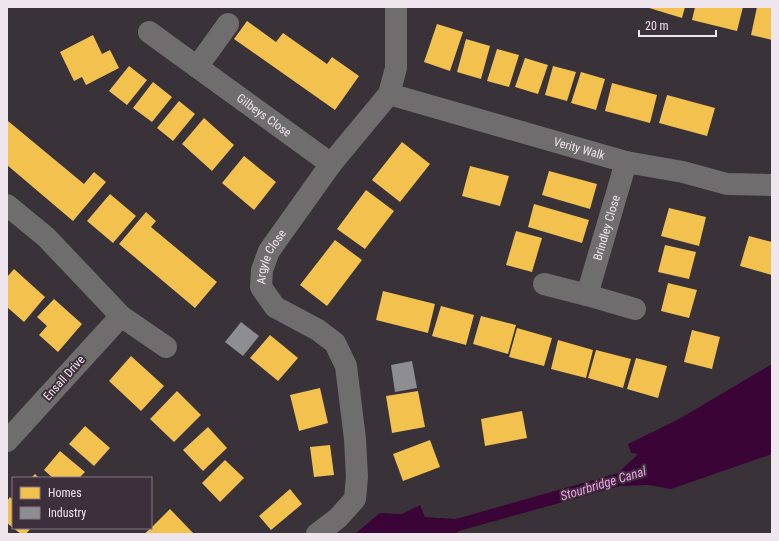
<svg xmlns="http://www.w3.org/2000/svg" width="779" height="541" viewBox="0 0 779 541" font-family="'Roboto Condensed',sans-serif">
<rect width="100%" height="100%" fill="#3a3239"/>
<polygon fill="#3b0437" points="772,364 772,454 671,489 648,485 620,486 459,531 455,534 355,534 380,513 402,514 420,505 425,517 456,519 618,473 638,454 631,453 628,444 679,419"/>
<g fill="#f2c14e">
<polygon points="646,7 685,7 682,18"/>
<polygon points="695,7 743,7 737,31 692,20"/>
<polygon points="757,7 772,7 772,40 751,35"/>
<polygon points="247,21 276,42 283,33 327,64 332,57 359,76 335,110 234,39"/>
<polygon points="437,24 463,32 450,71 424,62"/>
<polygon points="93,35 102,54 110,50 119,68 86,85 82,77 74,81 60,52"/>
<polygon points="466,39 490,46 481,79 457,72"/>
<polygon points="497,49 519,55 509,87 487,81"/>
<polygon points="525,58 548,65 538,94 515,87"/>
<polygon points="129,66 147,80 127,105 109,91"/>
<polygon points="553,66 576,72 567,101 545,95"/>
<polygon points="581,72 605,79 596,110 571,103"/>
<polygon points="153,82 172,97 152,122 133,108"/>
<polygon points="612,83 657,95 650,123 605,111"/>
<polygon points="667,95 715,108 707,136 659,123"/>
<polygon points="179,101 195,114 173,141 157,128"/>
<polygon points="204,118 234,145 212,171 182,144"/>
<polygon points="8,121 84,184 94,172 106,182 73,221 7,165 7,123"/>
<polygon points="402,142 430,164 400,202 372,180"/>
<polygon points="244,156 276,182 254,210 222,183"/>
<polygon points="470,166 509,176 500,206 462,196"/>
<polygon points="549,171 597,184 590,209 542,195"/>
<polygon points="366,190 394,211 365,249 337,229"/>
<polygon points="110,194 136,216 113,243 87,221"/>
<polygon points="534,204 589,220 582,243 528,227"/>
<polygon points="669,208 706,217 699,246 661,236"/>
<polygon points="146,212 156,221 151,227 217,282 195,308 119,244"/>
<polygon points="516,231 542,238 532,272 506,265"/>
<polygon points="749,236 772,242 772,275 740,266"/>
<polygon points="335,240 362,260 327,306 300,285"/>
<polygon points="665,245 696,252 689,279 658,272"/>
<polygon points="14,269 45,297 24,322 7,307 7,277"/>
<polygon points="668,283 697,290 689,318 661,311"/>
<polygon points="383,291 435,304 428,333 376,320"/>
<polygon points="54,299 82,324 58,352 39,335 47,326 37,317"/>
<polygon points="441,306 474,315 466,345 432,336"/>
<polygon points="481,316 516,325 508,354 473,344"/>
<polygon points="517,328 552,338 544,366 509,357"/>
<polygon points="692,330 720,337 712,369 684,362"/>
<polygon points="270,335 298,358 278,381 250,358"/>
<polygon points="558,340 593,350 586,378 551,369"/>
<polygon points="596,350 631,359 623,388 588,378"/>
<polygon points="131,356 164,386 141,411 109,381"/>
<polygon points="636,358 667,366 658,398 627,389"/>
<polygon points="320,388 328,423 299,431 290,395"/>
<polygon points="177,391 201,415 174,442 150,419"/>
<polygon points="418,391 425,427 392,433 386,396"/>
<polygon points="522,411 527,438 485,446 481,419"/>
<polygon points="85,426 110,448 94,466 69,444"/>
<polygon points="208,427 227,448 203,471 183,450"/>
<polygon points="430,440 440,467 403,481 393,454"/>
<polygon points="330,445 334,475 314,477 310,447"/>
<polygon points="60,451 85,472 79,478 53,478 44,470"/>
<polygon points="225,460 244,478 220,502 202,483"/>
<polygon points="35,474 39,478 31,478"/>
<polygon points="290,489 302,504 271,530 259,516"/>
<polygon points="10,497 13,500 13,528 7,523 7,501"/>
<polygon points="170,509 194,534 144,534 151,528"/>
<polygon points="13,528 31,528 26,534 21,534"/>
</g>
<g fill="#8d8d92">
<polygon points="241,322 259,336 243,356 225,342"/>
<polygon points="412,361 417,388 395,392 391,365"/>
</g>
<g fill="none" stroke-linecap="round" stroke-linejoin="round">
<g stroke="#706d6f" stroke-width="22">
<path id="s1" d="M 149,32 L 331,164"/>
<polyline points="197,67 228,24"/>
<path id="s2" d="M 389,94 L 626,162 L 683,172 L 727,184 L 772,185"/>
<polyline points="7,205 46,237 121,316 7,441"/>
<polyline points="544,284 587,295 635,309"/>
<path id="s3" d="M 587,295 L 626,162"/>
<polyline points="121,316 166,347"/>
<path id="s4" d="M 317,534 L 338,518 L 355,499 L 357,477 L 355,439 L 346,366 L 335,343 L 318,330 L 275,307 L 261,287 L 262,270 L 269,251 L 331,164 L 389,94 L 396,68 L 396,7"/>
</g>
</g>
<g text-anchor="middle" stroke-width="4" stroke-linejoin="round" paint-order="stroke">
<g font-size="12" fill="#eee5ed" stroke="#3d2f3b">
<text dy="4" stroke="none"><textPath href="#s1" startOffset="142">Gilbeys Close</textPath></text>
<text dy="4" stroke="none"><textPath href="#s2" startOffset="198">Verity Walk</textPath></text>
<text dy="4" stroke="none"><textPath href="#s3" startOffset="70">Brindley Close</textPath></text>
<text dy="4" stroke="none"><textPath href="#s4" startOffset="338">Argyle Close</textPath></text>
<text transform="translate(64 378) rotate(-48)" y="4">Ensall Drive</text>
</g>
<g font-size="13" font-style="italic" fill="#f49cea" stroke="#3d2f3b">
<text transform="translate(603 483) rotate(-17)" y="5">Stourbridge Canal</text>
</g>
</g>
<rect width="779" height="541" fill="none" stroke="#eee5ed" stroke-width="16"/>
<rect x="12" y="477" width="140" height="52" fill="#3d2f3b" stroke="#847882"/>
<rect x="20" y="487" width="20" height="12" fill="#f2c14e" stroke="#847882"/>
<text x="48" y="497" font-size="12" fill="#eee5ed">Homes</text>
<rect x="20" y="507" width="20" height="12" fill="#8d8d92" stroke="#847882"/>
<text x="48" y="517" font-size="12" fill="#eee5ed">Industry</text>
<path d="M639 30v6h77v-6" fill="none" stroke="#eee5ed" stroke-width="2"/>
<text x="645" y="30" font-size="12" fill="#eee5ed" stroke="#3d2f3b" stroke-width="3" paint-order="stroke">20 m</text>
</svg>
